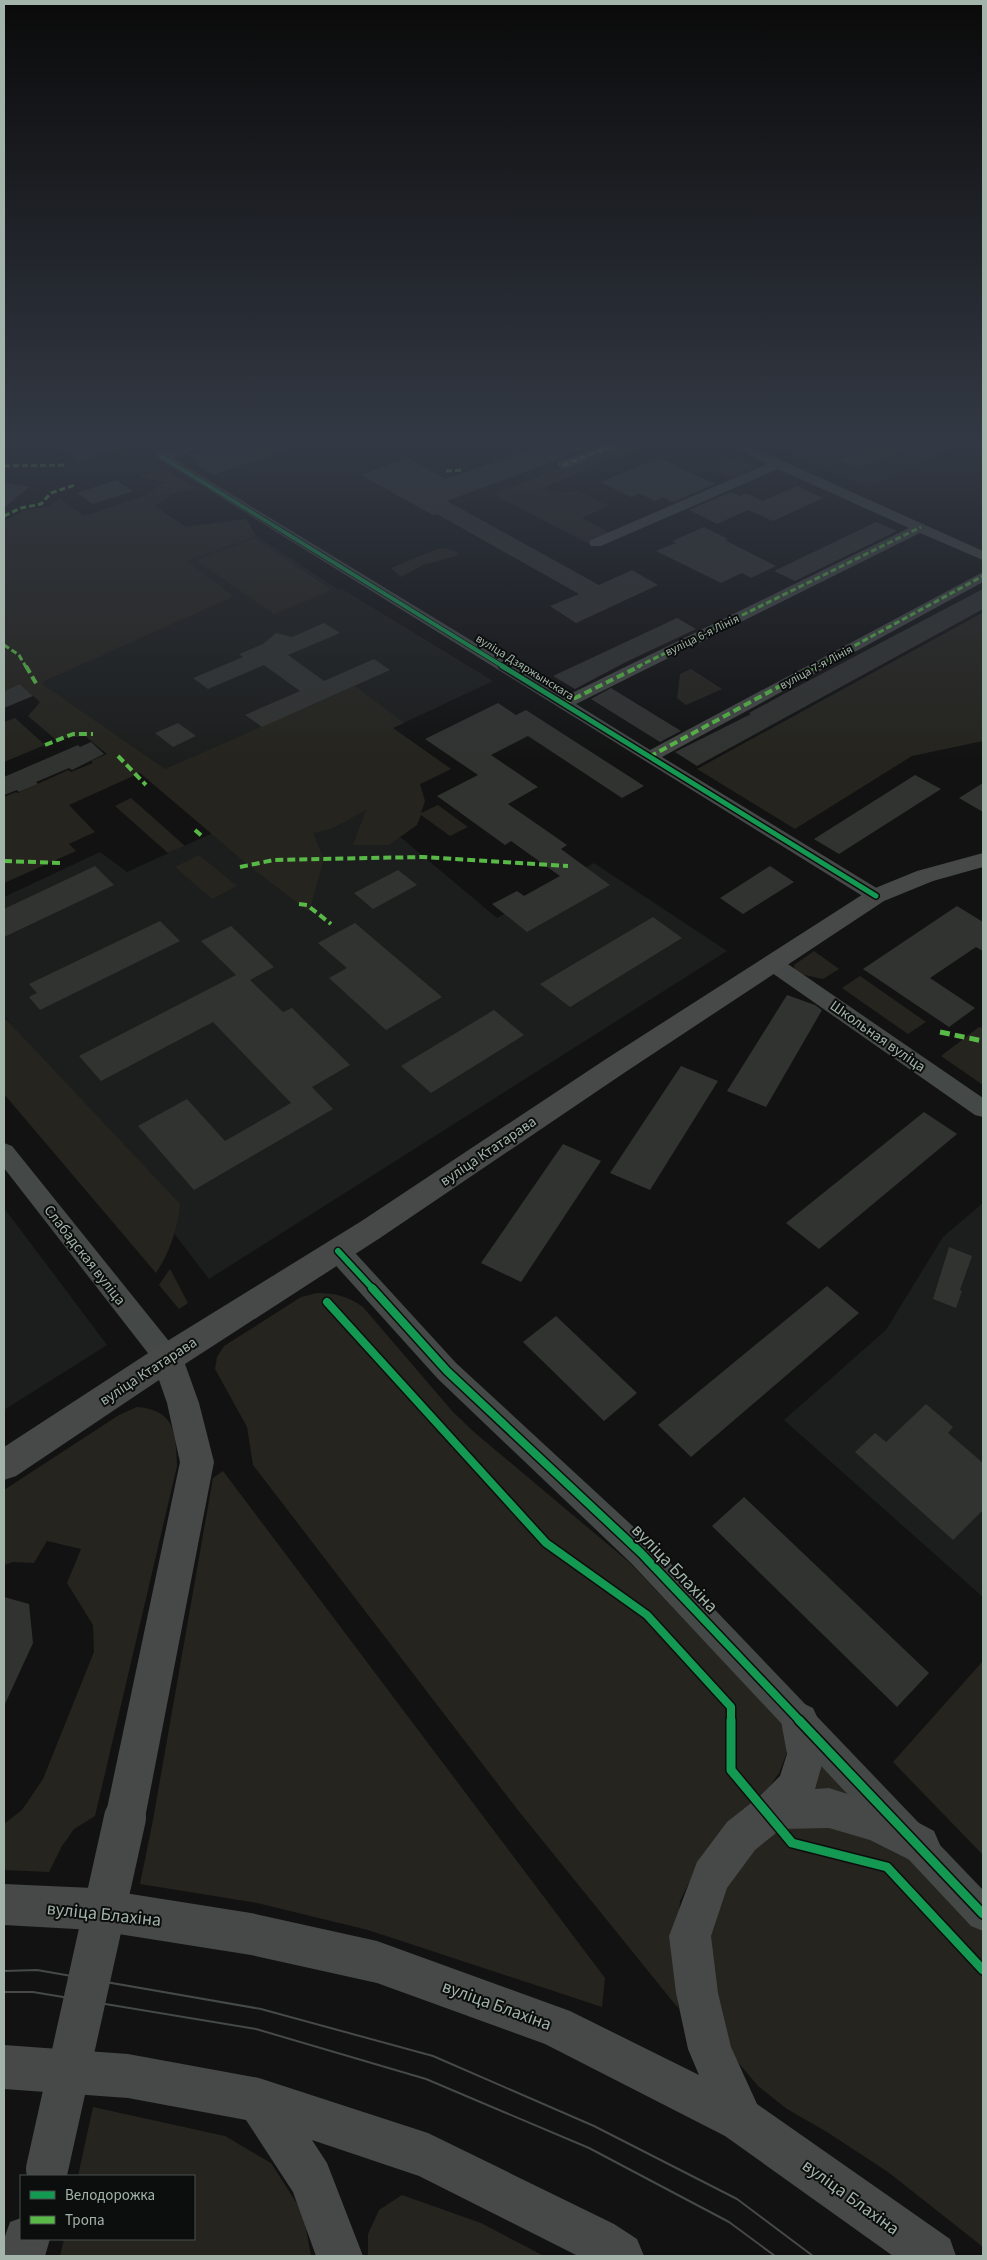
<svg xmlns="http://www.w3.org/2000/svg" width="987" height="2260" viewBox="0 0 987 2260" font-family="'Source Sans 3',sans-serif">
<rect width="100%" height="100%" fill="#121212"/>
<g fill="#1c1e1d">
<polygon points="769,445 960,445 868,488"/>
<polygon points="256,536 339,590 342,589 493,681 393,728 451,769 368,810 497,918 594,863 727,951 209,1279 38,1056 4,1016 4,897 100,852 127,872 239,821 41,684 43,682 233,595 185,561"/>
<polygon points="983,1203 983,1597 784,1420 886,1330 943,1237"/>
<polygon points="4,1208 107,1345 4,1410"/>
</g>
<g fill="#25241e">
<polygon points="621,445 653,445 640,448 543,488 552,493 579,491 609,506 582,518 610,533 587,543 493,494"/>
<polygon points="733,459 755,466 752,470 744,470 741,474 730,478 720,473 722,460"/>
<polygon points="166,470 197,488 172,494 155,506 186,527 246,519 256,536 186,561 234,596 43,682 42,684 165,769 355,686 404,723 393,728 451,769 420,784 425,801 421,813 438,805 468,827 450,836 421,815 417,825 389,845 353,845 366,810 331,829 313,833 324,859 309,912 247,864 140,773 69,805 95,832 69,844 76,851 4,883 4,797 16,792 18,793 68,770 71,772 93,763 91,761 107,754 85,736 55,739 28,716 40,702 20,684 4,691 4,521 24,510 50,506 60,498 84,516 144,496 165,482 138,476"/>
<polygon points="254,539 332,590 274,614 196,560"/>
<polygon points="437,549 449,549 459,553 456,556 423,565 401,577 391,568"/>
<polygon points="982,613 983,741 912,756 795,829 697,769"/>
<polygon points="691,669 722,689 686,705 677,698 680,674"/>
<polygon points="15,718 45,745 4,762 4,722"/>
<polygon points="131,798 185,846 168,853 115,806"/>
<polygon points="199,855 237,886 212,899 175,867"/>
<polygon points="814,951 839,969 823,979 795,973 794,965"/>
<polygon points="860,976 926,1022 908,1034 842,988"/>
<path d="M 4,1017 L 180,1204 C 178,1228 169,1254 156,1273 L 4,1094 Z"/>
<polygon points="979,1027 983,1028 983,1085 941,1056"/>
<polygon points="170,1269 188,1303 179,1309 159,1285"/>
<path d="M 317,1293 C 335,1293 348,1296 363,1307 L 453,1412 L 474,1432 L 630,1563 L 781,1721 L 787,1739 L 786,1755 L 779,1773 L 766,1792 L 699,1863 L 680,1901 L 676,1947 L 678,2008 L 517,1809 L 253,1465 L 247,1427 L 215,1369 L 217,1357 L 224,1346 L 301,1297 Z"/>
<path d="M 137,1407 C 175,1410 176,1433 177,1466 L 95,1816 L 74,1829 L 62,1846 L 49,1872 L 4,1870 L 4,1824 L 22,1810 L 43,1779 L 94,1652 L 93,1625 L 67,1583 L 81,1549 L 47,1541 L 34,1563 L 13,1562 L 4,1565 L 4,1490 L 119,1415 Z"/>
<polygon points="223,1471 605,1978 602,2007 368,1930 257,1903 140,1884 153,1820 213,1478"/>
<polygon points="983,1661 983,1855 893,1762"/>
<polygon points="817,1753 868,1808 807,1789"/>
<polygon points="834,1822 921,1863 983,1929 983,2247 888,2172 827,2132 787,2109 758,2086 736,2060 720,2030 704,1964 725,1876 780,1827"/>
<polygon points="93,2107 225,2136 271,2163 303,2213 311,2256 60,2256 64,2239 194,2239 194,2176 78,2176"/>
<polygon points="402,2195 481,2223 544,2256 368,2256 368,2234 379,2210"/>
</g>
<g fill="#313331">
<polygon points="53,445 119,445 119,448 79,461"/>
<polygon points="207,445 292,445 293,447 214,475 195,464 201,462 189,455 204,450"/>
<polygon points="543,445 591,445 591,447 447,501 599,585 632,570 658,585 576,623 550,606 579,594 437,514 433,515 361,475 408,458 446,479"/>
<polygon points="870,445 915,445 875,463 871,462 858,468 838,460"/>
<polygon points="659,458 715,484 673,502 663,497 655,501 639,493 631,497 600,482"/>
<polygon points="116,480 133,491 93,504 77,493"/>
<polygon points="4,483 29,487 4,508"/>
<polygon points="797,486 823,498 773,521 748,510 717,524 689,510 731,492 740,496 746,493 763,501"/>
<polygon points="876,522 897,531 795,581 774,571"/>
<polygon points="704,527 728,539 725,540 776,566 751,578 742,573 721,583 656,551 676,543 672,541"/>
<polygon points="983,589 983,609 697,766 675,752 751,714 749,713 791,690"/>
<polygon points="677,618 696,629 626,662 575,689 553,676"/>
<polygon points="324,623 340,633 288,655 324,681 374,659 390,670 262,727 245,715 300,691 264,665 208,689 193,678 243,657 239,654 263,644 276,633 292,637"/>
<polygon points="20,684 33,696 4,708 4,691"/>
<polygon points="611,688 681,731 660,742 591,699"/>
<polygon points="498,703 516,715 526,710 644,786 622,798 528,736 491,755 538,787 508,804 567,845 561,849 610,885 527,932 492,904 517,891 524,896 560,876 511,841 505,845 437,796 478,775 425,739"/>
<polygon points="178,723 196,736 173,747 155,733"/>
<polygon points="91,742 104,754 72,770 69,768 36,782 38,784 19,792 17,790 4,795 4,777 78,745 80,747"/>
<polygon points="915,775 941,789 839,854 814,839"/>
<polygon points="983,783 983,812 959,798"/>
<polygon points="95,866 114,885 4,937 4,909"/>
<polygon points="770,866 794,882 743,914 720,898"/>
<polygon points="398,870 417,885 373,909 354,893"/>
<polygon points="957,906 983,922 983,951 976,947 930,978 975,1008 949,1027 863,969"/>
<polygon points="653,917 682,938 570,1007 540,984"/>
<polygon points="160,921 180,941 40,1010 29,997 37,993 29,984"/>
<polygon points="355,923 442,997 386,1030 329,978 347,968 318,943"/>
<polygon points="231,926 274,967 250,980 283,1012 292,1008 350,1065 312,1087 333,1109 194,1190 138,1126 187,1099 225,1141 291,1103 213,1022 101,1081 79,1056 236,975 201,941"/>
<polygon points="787,995 815,1005 822,1010 766,1107 727,1091"/>
<polygon points="494,1010 524,1035 431,1093 401,1066"/>
<polygon points="681,1066 718,1081 650,1190 610,1173"/>
<polygon points="924,1112 957,1134 819,1249 786,1223"/>
<polygon points="563,1144 601,1161 521,1282 481,1263"/>
<polygon points="949,1247 972,1256 960,1290 962,1291 956,1308 933,1299"/>
<polygon points="827,1286 859,1313 691,1457 658,1425"/>
<polygon points="556,1316 637,1393 604,1421 523,1342"/>
<polygon points="926,1404 953,1427 948,1433 983,1463 983,1510 953,1540 855,1452 875,1433 886,1442"/>
<polygon points="744,1497 929,1673 897,1707 712,1526"/>
<polygon points="4,1597 29,1604 33,1643 4,1706"/>
</g>
<g fill="none" stroke-linecap="round" stroke-linejoin="round">
<g fill="#444846" fill-rule="evenodd">
<polygon points="185,445 205,445 203,448 172,458 564,697 909,528 778,469 601,546 591,546 589,543 591,540 767,464 730,445 747,445 983,551 983,560 920,533 576,704 650,750 983,572 983,582 662,757 883,892 886,896 883,900 876,902 869,900 156,457 157,454"/>
<polygon points="602,445 620,445 618,448 568,468 563,469 557,465 558,462"/>
<polygon points="772,956 779,958 983,1098 983,1117 975,1115 765,968 762,963 765,958"/>
<polygon points="4,1143 12,1146 176,1350 180,1358 176,1366 167,1369 158,1366 4,1168"/>
<polygon points="338,1241 347,1244 456,1363 651,1543 983,1890 983,1931 971,1926 631,1563 438,1379 329,1258 326,1251 329,1244"/>
</g>
<g fill="#464947" fill-rule="evenodd">
<polygon points="983,853 983,867 933,881 884,901 624,1073 380,1238 185,1364 199,1403 214,1462 145,1818 139,1832 125,1838 111,1832 105,1818 180,1462 167,1403 159,1380 16,1476 4,1480 4,1447 156,1348 360,1222 606,1059 868,891 917,871"/>
<polygon points="800,1702 813,1708 819,1721 825,1754 815,1789 829,1788 891,1808 934,1831 940,1845 934,1859 920,1865 870,1840 829,1828 781,1829 755,1850 727,1888 711,1936 718,1993 731,2047 757,2104 950,2239 956,2256 893,2256 725,2136 545,2044 377,1983 251,1955 93,1930 4,1925 4,1884 93,1888 251,1913 377,1941 570,2011 699,2075 688,2049 676,1993 669,1936 697,1862 727,1822 760,1796 780,1776 787,1754 781,1721 787,1708"/>
<polygon points="4,2045 128,2054 259,2078 428,2133 614,2224 637,2239 644,2256 578,2256 419,2176 312,2140 327,2163 363,2256 316,2256 293,2192 246,2120 128,2098 4,2089"/>
<polygon points="21,2218 21,2239 50,2239 45,2256 4,2256 4,2239 10,2222"/>
</g>
<g stroke="#454947" stroke-width="2">
<polyline points="4,1971 37,1970 261,2009 433,2056 594,2126 737,2199 813,2256"/>
<polyline points="4,1992 33,1992 256,2029 426,2079 589,2148 729,2222 775,2256"/>
</g>
<polyline stroke="#464947" stroke-width="42" points="47,2169 125,1818"/>
<g stroke="#58b947" stroke-width="3" stroke-dasharray="6 3" stroke-linecap="butt">
<polyline points="563,465 614,445"/>
<polyline points="4,466 67,465"/>
<polyline points="446,471 464,470"/>
<polyline points="4,516 21,508 41,504 51,493 75,485"/>
<polyline points="4,645 19,655 26,667"/>
<polyline points="637,667 921,527"/>
<polyline points="815,667 983,576"/>
</g>
<g stroke="#58b947" stroke-width="4" stroke-dasharray="8 4" stroke-linecap="butt">
<polyline points="26,666 37,685"/>
<polyline points="563,704 640,666"/>
<polyline points="45,745 73,734 93,734"/>
<polyline points="118,756 146,785"/>
<polyline points="649,757 817,666"/>
<polyline points="195,830 203,837"/>
<polyline points="4,861 62,863"/>
<polyline points="240,867 274,860 422,857 568,866"/>
<polyline points="299,904 307,905 331,924"/>
</g>
<polyline stroke="#58b947" stroke-width="5" stroke-dasharray="10 5" stroke-linecap="butt" points="940,1032 983,1041"/>
<defs>
<polyline id="cycleway-far4" points="162,457 504,667"/>
<polyline id="cycleway-far3" points="502,666 876,896"/>
<polyline id="cycleway-far2" points="338,1251 373,1289"/>
<g id="cycleway-far1">
<polyline points="372,1288 447,1371 641,1553 800,1721"/>
<polyline points="327,1302 546,1543 647,1615 731,1707 731,1721"/>
</g>
<g id="cycleway">
<polyline points="731,1720 731,1770 792,1843 887,1867 983,1970"/>
<polyline points="799,1720 983,1914"/>
</g>
</defs>
<use href="#cycleway-far4" stroke="#0c0e0e" stroke-width="5.5"/>
<use href="#cycleway-far3" stroke="#0c0e0e" stroke-width="8"/>
<use href="#cycleway-far2" stroke="#0c0e0e" stroke-width="9"/>
<use href="#cycleway-far1" stroke="#0c0e0e" stroke-width="11"/>
<use href="#cycleway" stroke="#0c0e0e" stroke-width="12"/>
<use href="#cycleway-far4" stroke="#139951" stroke-width="4"/>
<use href="#cycleway-far3" stroke="#139951" stroke-width="5"/>
<use href="#cycleway-far2" stroke="#139951" stroke-width="6"/>
<use href="#cycleway-far1" stroke="#139951" stroke-width="8"/>
<use href="#cycleway" stroke="#139951" stroke-width="9"/>
</g>
<linearGradient id="sky" x2="0" y2="1"><stop stop-color="#0a0a0a"/><stop offset="0.58" stop-color="#333944"/><stop offset="1" stop-color="#333944" stop-opacity="0"/></linearGradient>
<rect width="987" height="762" fill="url(#sky)"/>
<g text-anchor="middle" stroke-width="4" stroke-linejoin="round" paint-order="stroke">
<g font-size="12" fill="#a3b4aa" stroke="#0c0e0e">
<text transform="translate(702 635) rotate(-26)" y="4">вуліца 6-я Лінія</text>
<text transform="translate(525 667) rotate(32)" y="4">вуліца Дзяржынскага</text>
<text transform="translate(816 667) rotate(-28)" y="4">вуліца 7-я Лінія</text>
</g>
<g font-size="15" fill="#a3b4aa" stroke="#0c0e0e">
<text transform="translate(878 1036) rotate(35)" y="5">Школьная вуліца</text>
<text transform="translate(488 1151) rotate(-34)" y="5">вуліца Ктатарава</text>
<text transform="translate(85 1255) rotate(52)" y="5">Слабадская вуліца</text>
<text transform="translate(148 1371) rotate(-33)" y="5">вуліца Ктатарава</text>
</g>
<g font-size="18" fill="#a3b4aa" stroke="#0c0e0e">
<text transform="translate(675 1568) rotate(46)" y="6">вуліца Блахіна</text>
<text transform="translate(104 1914) rotate(6)" y="6">вуліца Блахіна</text>
<text transform="translate(497 2005) rotate(20)" y="6">вуліца Блахіна</text>
<text transform="translate(851 2197) rotate(36)" y="6">вуліца Блахіна</text>
</g>
</g>
<rect width="987" height="2260" fill="none" stroke="#a3b4aa" stroke-width="10"/>
<rect x="20" y="2175" width="175" height="65" fill="#0c0e0e" stroke="#48504c"/>
<rect x="30" y="2191" width="25" height="8" fill="#139951" stroke="#48504c"/>
<text x="65" y="2200" font-size="15" fill="#a3b4aa">Велодорожка</text>
<rect x="30" y="2216" width="25" height="8" fill="#58b947" stroke="#48504c"/>
<text x="65" y="2225" font-size="15" fill="#a3b4aa">Тропа</text>
</svg>
